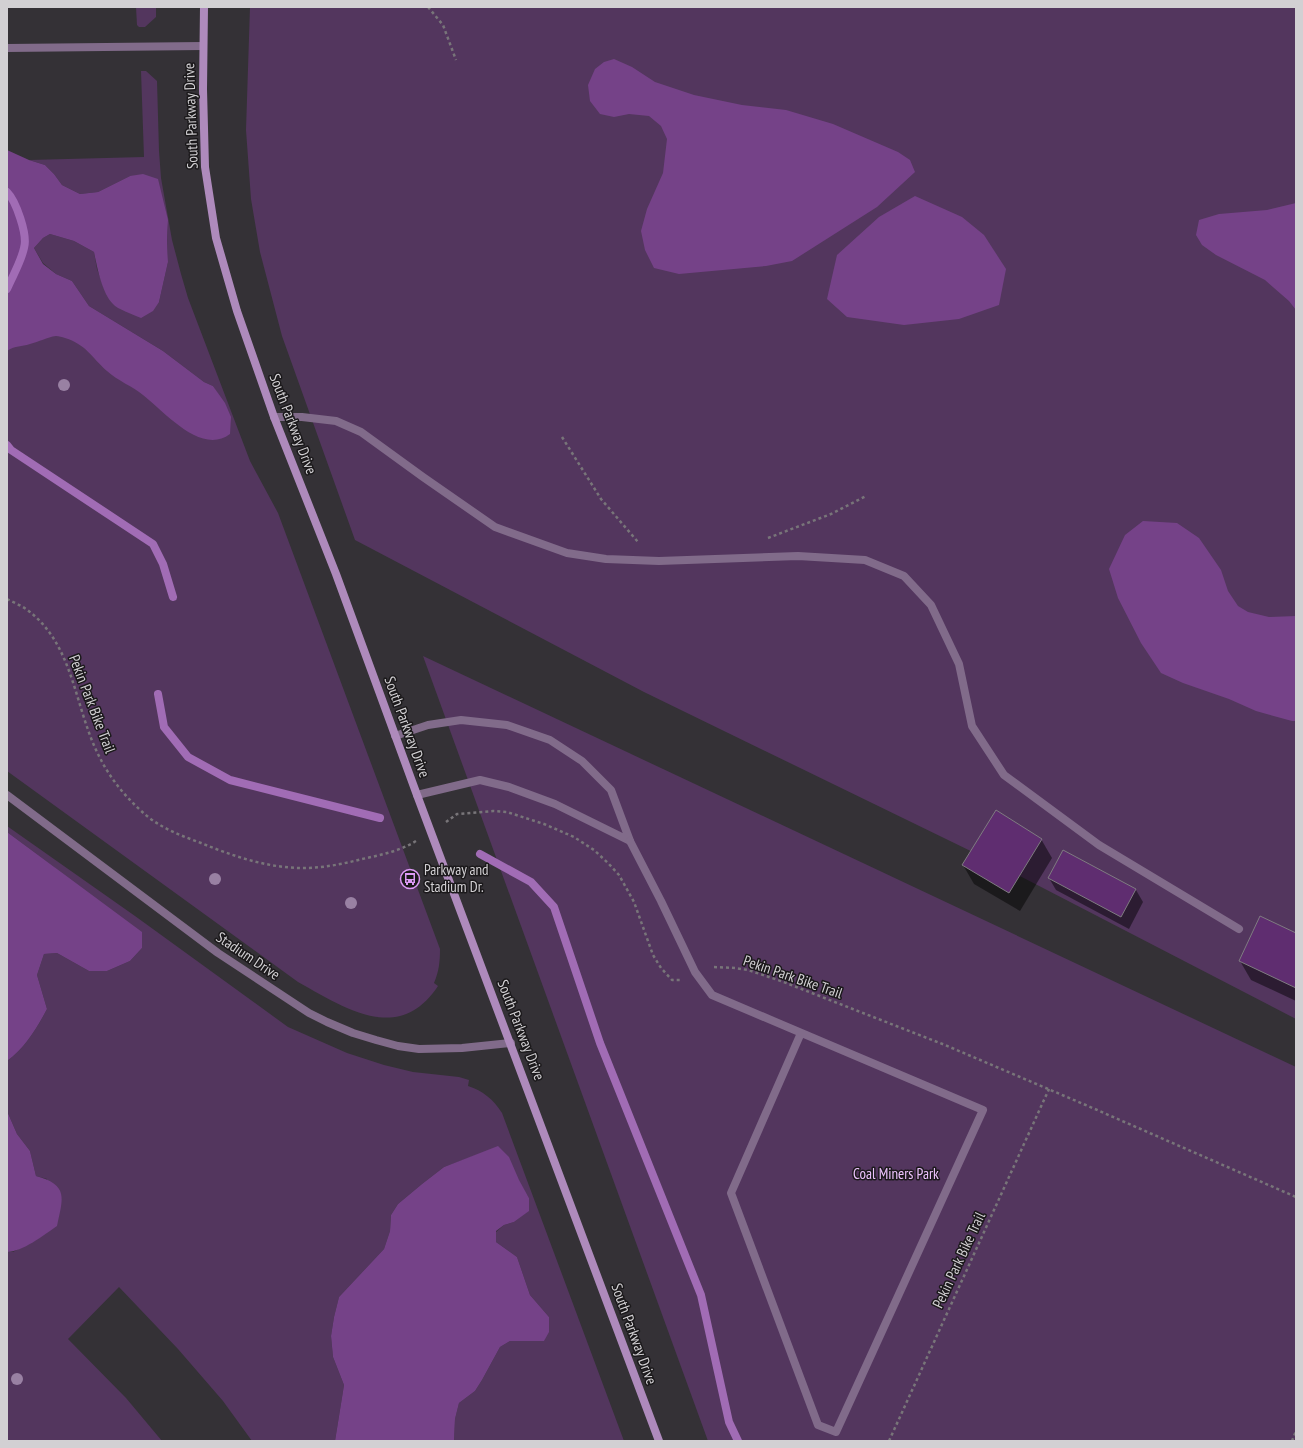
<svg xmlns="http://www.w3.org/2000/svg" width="1303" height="1448" viewBox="0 0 1303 1448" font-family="'PT Sans Narrow',sans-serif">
<rect width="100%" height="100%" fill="#343136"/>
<g fill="#53365e">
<polygon points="136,7 156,7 156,17 145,27 139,27 137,25"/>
<polygon points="250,7 1296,7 1296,1019 983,857 644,692 355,540 282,336 260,252 251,199 246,130"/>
<path d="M 141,71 L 146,71 L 157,81 L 159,151 L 161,178 L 172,240 L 181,274 L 188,298 L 250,461 L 278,513 L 440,949 C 440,962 439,971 434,983 L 438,986 C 399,1045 345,1008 298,982 L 7,771 L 7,264 L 223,402 L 213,386 L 204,382 L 163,351 L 89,306 L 72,281 L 56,274 L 43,263 L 34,248 L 43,238 L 50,234 L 74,241 L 94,252 L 97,269 L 104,288 L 159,302 L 168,262 L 167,240 L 168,220 L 130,176 L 98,192 L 80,194 L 62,185 L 54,174 L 45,165 L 29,160 L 144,157 Z"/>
<polygon points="423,656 1296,1067 1296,1441 708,1441"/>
<path d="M 7,826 L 135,916 L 288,1027 L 347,1053 L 384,1065 L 413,1072 L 459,1077 L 469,1080 L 468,1086 C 483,1091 493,1099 502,1113 L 624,1441 L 454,1441 L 455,1419 L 459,1403 L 475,1391 L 482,1380 L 500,1347 L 510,1341 L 544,1341 L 549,1317 L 530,1295 L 517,1257 L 496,1242 L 496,1232 L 504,1225 L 514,1222 L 528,1211 L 529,1198 L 498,1147 L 444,1167 L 422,1184 L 398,1204 L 391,1215 L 390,1231 L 384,1249 L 339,1297 L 334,1317 L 331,1336 L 333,1357 L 344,1385 L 335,1441 L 252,1441 L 223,1401 L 178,1349 L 119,1287 L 68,1339 L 126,1398 L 162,1441 L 7,1441 L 7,1252 L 13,1252 L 42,1236 L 47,1179 L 36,1176 L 30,1151 L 17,1134 L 7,1111 L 7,1061 C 25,1048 37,1028 47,1009 L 37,975 L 44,954 L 57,953 L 89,971 L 107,971 L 130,961 L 142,948 L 54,867 L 7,832 Z"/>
</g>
<g fill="#754288">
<polygon points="614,59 632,67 655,82 694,95 742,105 786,110 833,124 898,152 910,160 915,172 877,207 792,261 766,266 679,274 654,268 645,250 641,231 647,209 663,173 667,139 661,126 649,116 629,114 614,117 600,114 590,101 588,85 595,69 604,62"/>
<path d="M 7,150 L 29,160 L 45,165 L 54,174 L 62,185 L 80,194 L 98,192 L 130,176 L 143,174 L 158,179 L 168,220 L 167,240 L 168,262 L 159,302 L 153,311 L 141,318 C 134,315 117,309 113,304 C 102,293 97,267 94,252 L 74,241 L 50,234 L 43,238 L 34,248 L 43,264 L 56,274 L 72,281 L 89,306 L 163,351 L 204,382 L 213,386 L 225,403 L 231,417 L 230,434 C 201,456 164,411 143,395 C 132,386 118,381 107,371 C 91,357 87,345 65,338 C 62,337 59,336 56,336 C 47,337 39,342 30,344 C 21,347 16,345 7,351 Z"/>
<polygon points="915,196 962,217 984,235 1006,269 999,305 959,319 904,325 847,317 827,299 837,255 879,217"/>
<polygon points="1296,203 1296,310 1289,301 1265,280 1216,255 1202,245 1196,235 1199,220 1219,214 1267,210"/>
<polygon points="1143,521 1177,523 1199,538 1221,570 1228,591 1238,606 1248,612 1269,617 1296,616 1296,721 1292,721 1256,711 1229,699 1183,683 1161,673 1141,643 1118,598 1109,569 1125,535"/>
<path d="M 7,832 L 142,932 L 142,948 L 130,961 L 107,971 L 89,971 L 57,953 L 44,954 L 37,975 L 47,1009 C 37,1028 25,1048 7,1061 Z"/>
<path d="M 7,1111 L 17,1134 L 30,1151 L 36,1176 C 69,1185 63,1198 57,1226 C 44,1235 22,1252 7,1252 Z"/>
<polygon points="498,1146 509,1157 519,1180 529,1198 529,1211 514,1222 504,1225 496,1231 496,1242 517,1257 530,1295 549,1317 549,1332 544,1341 510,1341 500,1347 482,1380 475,1391 459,1403 455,1419 454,1441 335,1441 344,1385 333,1357 331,1336 334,1317 339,1297 384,1249 390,1231 391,1215 398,1204 422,1184 444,1167"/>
</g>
<g fill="#0007">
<polygon points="1041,839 1052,858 1020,911 974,884 963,865"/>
<polygon points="1063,851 1136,890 1143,902 1129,929 1056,890 1049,878"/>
<polygon points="1296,934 1296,1001 1251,980 1240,961"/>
</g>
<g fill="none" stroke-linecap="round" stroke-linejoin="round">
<g stroke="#a16cb5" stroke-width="8">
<path d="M 7,192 C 16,201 28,235 24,248 C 21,262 13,275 7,289"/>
<polyline points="7,445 11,450 153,544 163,564 173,597"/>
<polyline points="158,694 164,727 188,757 230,780 380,818"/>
<polyline points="480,854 531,882 554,907 600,1043 701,1295 729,1422 738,1441"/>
</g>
</g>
<g fill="#5f2d70" stroke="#7f7b81">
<polygon points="996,810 1042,839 1009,893 962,865"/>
<polygon points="1063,850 1136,889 1121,917 1048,878"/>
<polygon points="1260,916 1296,933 1296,988 1239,961"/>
</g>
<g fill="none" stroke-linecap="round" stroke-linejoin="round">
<g stroke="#787579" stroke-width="2.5" stroke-dasharray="3 3" stroke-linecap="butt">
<polyline points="428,7 443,25 456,60"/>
<polyline points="562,437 601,499 638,542"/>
<polyline points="768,538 831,514 866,496"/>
<path d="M 7,599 C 13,602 20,605 26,609 C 75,644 74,709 100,758 C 111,780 128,800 147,816 C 163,829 182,836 201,843 C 233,856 267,868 303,868 C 323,868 343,864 362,859 C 381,855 400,851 416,841"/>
<polyline points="446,822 457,814 493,811 507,812 544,824 574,837 594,850 608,863 619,875 634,902 653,955 661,968 672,980 680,980"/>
<polyline points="714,967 735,968 748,970 781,981 945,1045 1088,1106 1296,1197"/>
<polyline points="889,1441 1049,1089"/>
<polyline points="1292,1441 1296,1431"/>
</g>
<g stroke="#816b8a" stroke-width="8">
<polyline points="7,48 203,46"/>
<polyline points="274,417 302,417 336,421 361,432 423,477 495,527 567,553 606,559 659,561 798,556 865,560 904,576 931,605 959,664 972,726 1004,775 1099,845 1239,929"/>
<polyline points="395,736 428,725 461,720 507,725 550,740 582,761 611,790 630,841 555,804 509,787 480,780 417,795"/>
<polyline points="630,841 661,901 695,972 712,995 983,1110 836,1432 818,1425 731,1193 801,1033"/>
</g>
<polyline stroke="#816b8a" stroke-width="8" points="7,795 218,953 309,1013 327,1022 353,1033 376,1040 398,1046 419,1049 462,1048 511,1043"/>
<polyline stroke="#ae8abc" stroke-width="8" points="204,7 203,89 205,167 216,238 237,311 274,417 336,574 417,795 659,1441"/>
</g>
<g fill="#9981a3">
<circle cx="64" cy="385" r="6"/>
<circle cx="215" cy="879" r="6"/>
<circle cx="351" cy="903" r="6"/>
<circle cx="17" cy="1379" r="6"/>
</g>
<defs>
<symbol id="bus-ring" viewBox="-11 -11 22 22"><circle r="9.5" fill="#1b191b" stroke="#dc99f5" stroke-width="1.5"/><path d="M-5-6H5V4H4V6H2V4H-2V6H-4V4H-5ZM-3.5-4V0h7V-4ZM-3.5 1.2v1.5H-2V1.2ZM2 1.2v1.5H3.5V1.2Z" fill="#dc99f5"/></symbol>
</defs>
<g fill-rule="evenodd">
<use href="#bus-ring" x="399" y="868" width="22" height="22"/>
</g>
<g text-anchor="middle" stroke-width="3" stroke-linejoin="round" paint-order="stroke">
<g font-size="15" fill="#d2d0d3" stroke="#1b191b">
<text transform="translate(191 116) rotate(-92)" y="5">South Parkway Drive</text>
<text transform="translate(293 424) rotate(69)" y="5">South Parkway Drive</text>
<text transform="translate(92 704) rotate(69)" y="5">Pekin Park Bike Trail</text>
<text transform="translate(407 727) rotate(70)" y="5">South Parkway Drive</text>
<text transform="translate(248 956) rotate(34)" y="5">Stadium Drive</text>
<text transform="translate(793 977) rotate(19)" y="5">Pekin Park Bike Trail</text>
<text transform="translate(521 1030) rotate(69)" y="5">South Parkway Drive</text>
<text transform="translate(959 1260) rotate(-65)" y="5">Pekin Park Bike Trail</text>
<text transform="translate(634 1334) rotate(70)" y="5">South Parkway Drive</text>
</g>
<g font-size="15" fill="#d2d0d3" stroke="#1b191b" text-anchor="start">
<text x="424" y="875">Parkway and<tspan x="424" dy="17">Stadium Dr.</tspan></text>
</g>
<g font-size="15" fill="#ecc2fc" stroke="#1b191b">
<text x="896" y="1179">Coal Miners Park</text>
</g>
</g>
<rect width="1303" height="1448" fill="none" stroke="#d2d0d3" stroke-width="16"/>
</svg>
